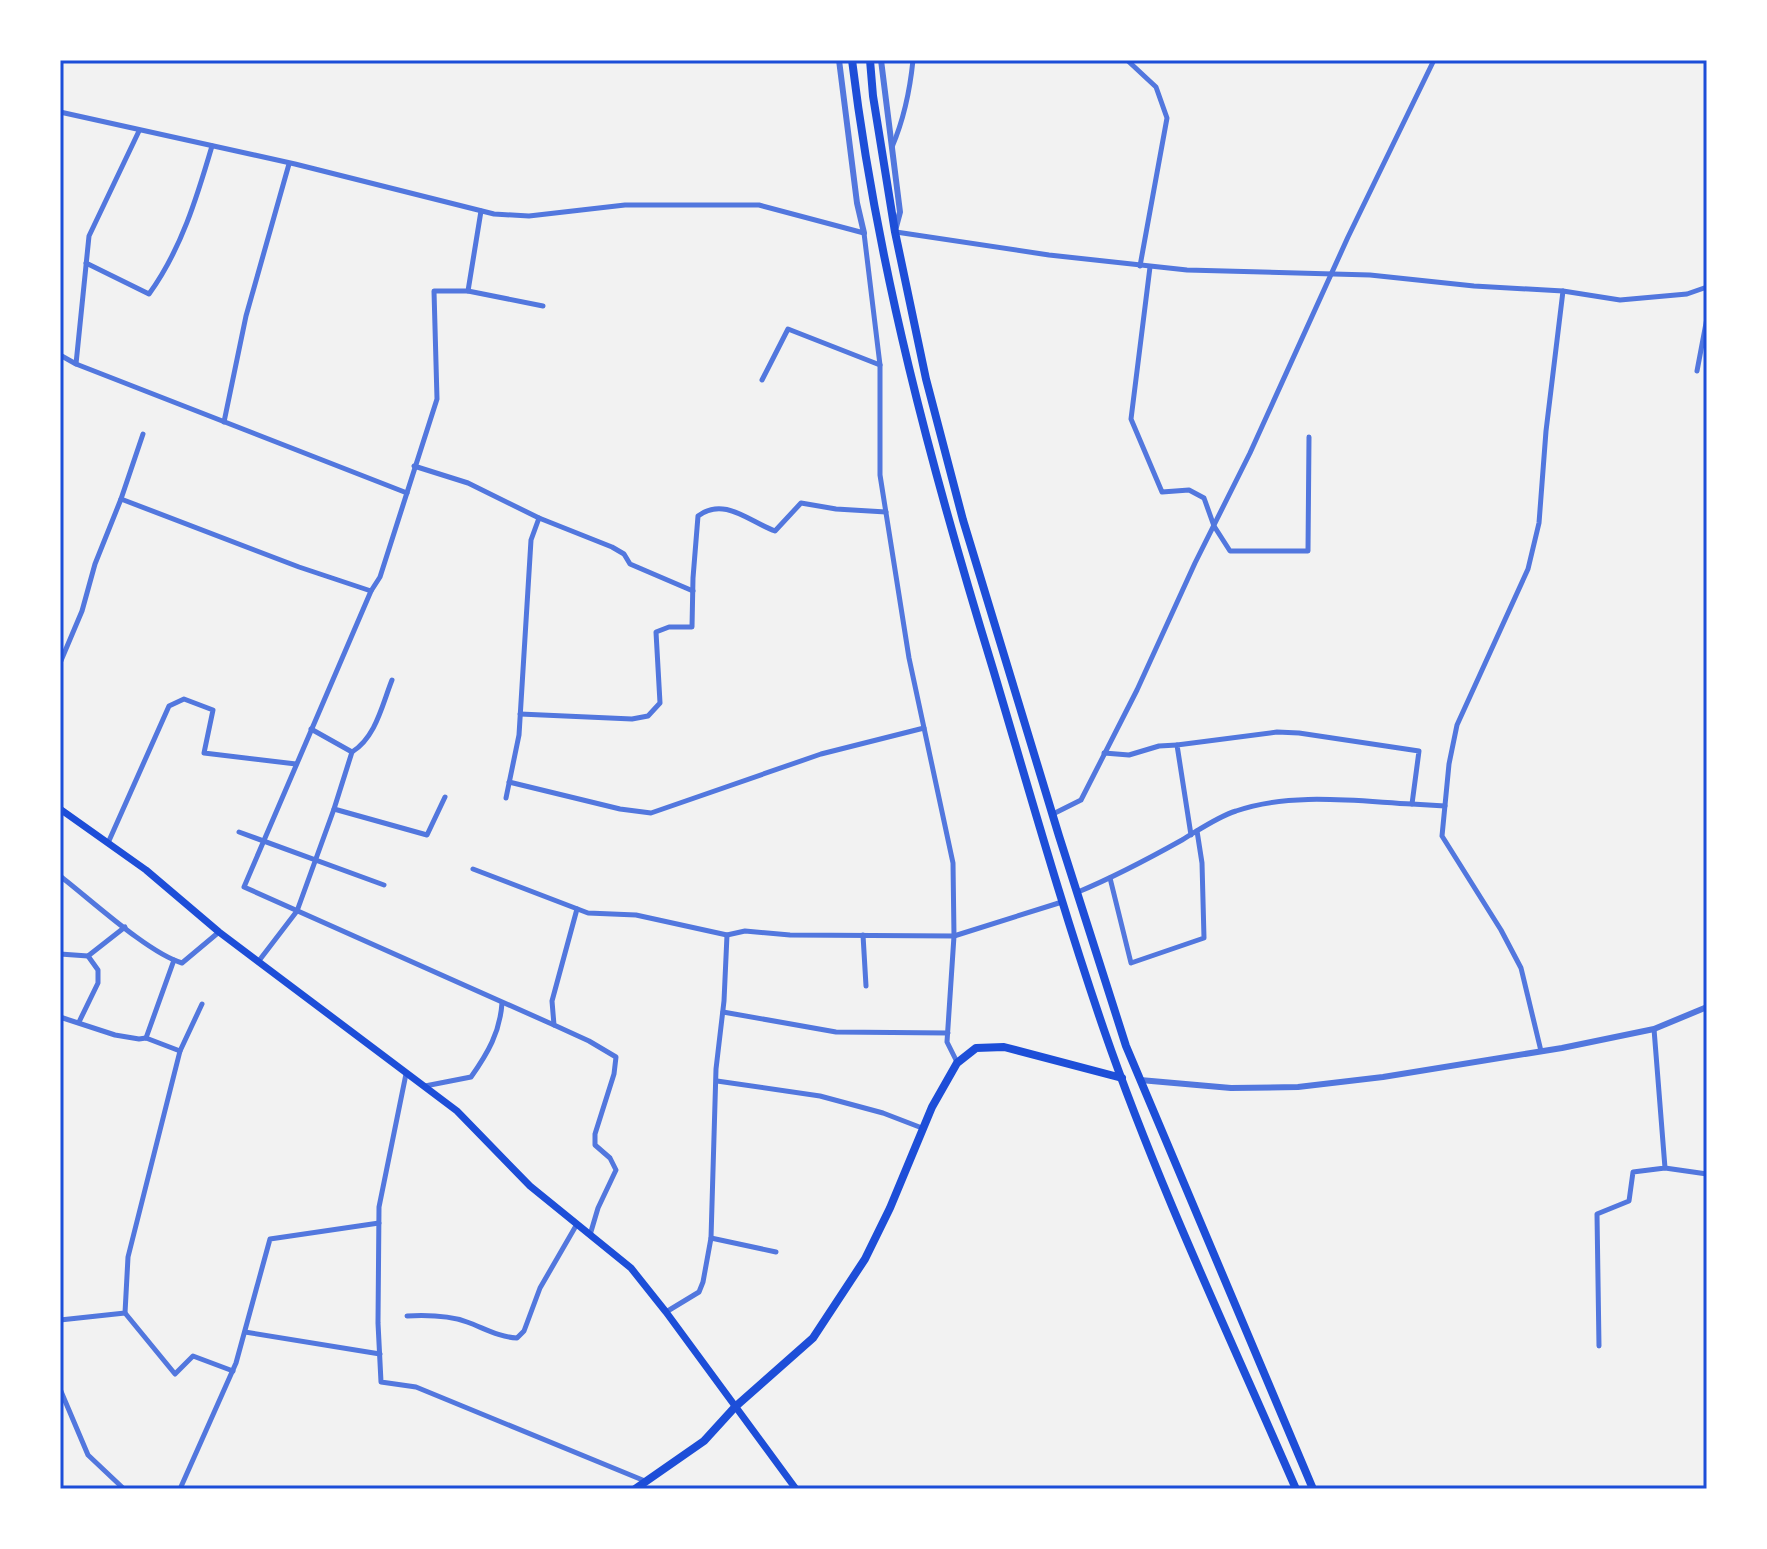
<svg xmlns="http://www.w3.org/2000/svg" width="1767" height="1549" viewBox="0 0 1767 1549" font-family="Arial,sans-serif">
<rect width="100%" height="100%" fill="#f2f2f2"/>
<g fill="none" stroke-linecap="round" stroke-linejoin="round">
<g stroke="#5277de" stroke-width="5">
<polyline points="1127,60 1156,87 1167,118 1140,266"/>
<polyline points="60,112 295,164 494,214 529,216 625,205 759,205 864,233 880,365 880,475 909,658 953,863 954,936 947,1042 957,1062"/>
<path d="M 892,147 C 904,119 910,90 913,60"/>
<polyline points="896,232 1049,255 1187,270 1370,275 1474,286 1563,291 1620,300 1687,294 1707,287"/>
<path d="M 86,263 L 149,294 C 181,250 197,197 212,146"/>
<polyline points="1150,267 1131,419 1162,492 1189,490 1204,498 1214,526 1230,551 1308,551 1309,437"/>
<polyline points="468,291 543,306"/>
<polyline points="60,355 76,364 407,493"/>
<polyline points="76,364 89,236 139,131"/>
<polyline points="1697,371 1707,318"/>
<polyline points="762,380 788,329 880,365"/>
<polyline points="224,422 246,316 289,164"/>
<polyline points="414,466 468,483 539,518"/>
<polyline points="121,499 143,434"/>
<polyline points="371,591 244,887 554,1025"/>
<polyline points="60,663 82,611 95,564 121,499 299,567 371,591 380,577 437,399 434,291 468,291 481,211"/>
<path d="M 520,714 L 632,719 L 648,716 L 660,703 L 656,632 L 669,627 L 692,627 L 693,578 L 698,516 C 724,496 750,522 775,531 L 801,503 L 836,509 L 886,512"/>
<path d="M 352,752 C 376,737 382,705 392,680"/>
<polyline points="1104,753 1129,755 1159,746 1177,745"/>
<polyline points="509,782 620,809 651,813 821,754 924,728"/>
<polyline points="506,798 519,735 531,540 539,518 612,547 624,554 630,564 693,591"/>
<polyline points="1412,804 1445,806"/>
<polyline points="334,809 427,835 445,797"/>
<polyline points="1053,814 1081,800 1137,690 1195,563 1250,453 1348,237 1434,60"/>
<polyline points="239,832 384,885"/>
<polyline points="108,843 169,706 184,699 213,710 204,753 296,764"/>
<polyline points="473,869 588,913 636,915 727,935 745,931 790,935 954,936 1062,902"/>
<path d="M 60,876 C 90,899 148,953 182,963 L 219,932"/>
<polyline points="1110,878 1131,963 1204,938 1202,863 1197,831"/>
<path d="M 1078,892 C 1114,877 1148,859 1182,840 C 1199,830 1217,817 1236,811 C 1291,792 1355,801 1412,804 L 1419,751 L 1299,733 L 1277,732 L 1177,745 L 1191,835"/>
<polyline points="577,909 552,1001 554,1025 589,1041 616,1057 614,1074 595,1134 595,1145 610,1158 616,1170 598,1208 590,1235"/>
<polyline points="863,935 866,986"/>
<polyline points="60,954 88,956 125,927"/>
<polyline points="258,962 297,911 334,809 352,752 311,729"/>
<polyline points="723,1012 836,1032 948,1033"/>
<polyline points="60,1017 115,1035 139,1039 146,1038 180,1051"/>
<polyline points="79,1022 98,983 98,970 88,956"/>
<polyline points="146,1038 174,960"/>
<polyline points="1541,1051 1521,968 1501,930 1442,836 1449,764 1457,725 1528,569 1539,523 1546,431 1563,291"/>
<polyline points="406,1074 379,1207 378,1323 381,1382 416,1387 645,1481"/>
<polyline points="717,1081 820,1096 883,1113 922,1128"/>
<path d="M 425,1086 L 471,1077 C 488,1053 500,1032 502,1003"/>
<polyline points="1665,1168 1707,1174"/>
<polyline points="711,1238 776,1252"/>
<polyline points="666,1312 699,1292 703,1282 711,1238 716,1069 724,1001 727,935"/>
<polyline points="125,1313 175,1374 193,1356 233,1371"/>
<path d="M 407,1316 C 427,1315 448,1315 467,1322 C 484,1328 498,1337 517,1338 L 524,1331 L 540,1288 L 577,1224"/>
<polyline points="60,1320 125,1313 128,1257 180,1051 202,1004"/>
<polyline points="245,1332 380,1354"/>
<polyline points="1599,1346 1597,1214 1629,1201 1633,1172 1665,1168 1654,1029"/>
<polyline points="60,1389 88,1455 124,1489"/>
<polyline points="180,1489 236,1363 270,1239 379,1223"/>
</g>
<g stroke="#5277de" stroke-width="6">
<polyline points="839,60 857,203 864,233"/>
<polyline points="881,60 900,212 896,227"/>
<polyline points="1140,1080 1231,1088 1298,1087 1383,1077 1562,1048 1654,1029 1707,1007"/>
</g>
<polyline stroke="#1d4ed8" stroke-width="7" points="60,809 146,870 219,932 457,1111 530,1186 631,1268 666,1312 796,1489"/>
<polyline stroke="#1d4ed8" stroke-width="8" points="635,1489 704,1441 735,1407 813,1338 865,1259 890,1208 932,1107 957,1063 976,1048 1004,1047 1122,1078"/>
<g stroke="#1d4ed8" stroke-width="8">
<path d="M 852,60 C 877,267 932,470 993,669 C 1029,790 1063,911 1104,1030 C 1158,1186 1230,1337 1296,1489"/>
<polyline points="870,60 873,96 895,232 926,379 963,520 1059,836 1126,1046 1313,1489"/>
</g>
</g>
<rect width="1767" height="1549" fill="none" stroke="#ffffff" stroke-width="124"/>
<rect x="62" y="62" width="1643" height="1425" fill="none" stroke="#1d4ed8" stroke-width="3"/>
</svg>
